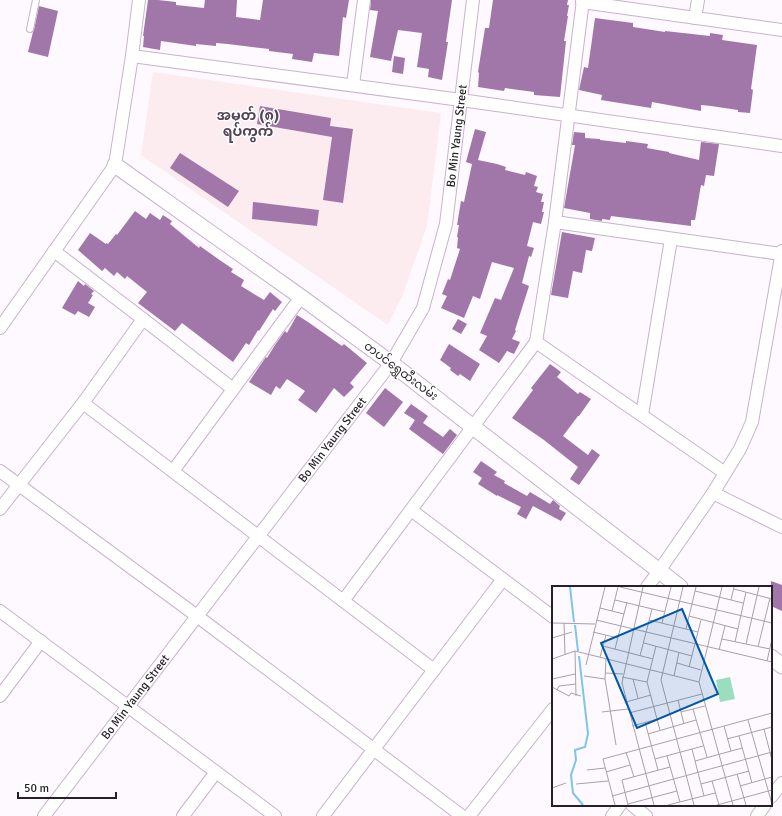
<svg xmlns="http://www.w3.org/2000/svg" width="782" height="816" viewBox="0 0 782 816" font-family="Signika,'Noto Sans Myanmar',sans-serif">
<rect width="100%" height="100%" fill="#fdf9fe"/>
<polygon fill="#fcecef" points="153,72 441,113 427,226 403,294 388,325 141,155"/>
<g fill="#a176a9">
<polygon points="148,0 158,0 176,2 176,5 204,8 205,0 237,0 236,17 260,20 263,0 349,0 346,18 343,17 339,56 314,53 312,62 292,59 293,54 269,51 269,49 228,44 216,43 216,46 196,44 196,46 161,41 160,50 143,47 144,36 143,36"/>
<polygon points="371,0 452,0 446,42 448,42 442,80 428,77 429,69 417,67 422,33 398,30 391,61 370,57 378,11 370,10"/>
<polygon points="493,0 568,0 567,5 569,5 567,16 568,16 564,41 566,41 560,97 534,95 534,92 505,88 504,91 478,87 479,73 478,72 485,28 489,28"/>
<polygon points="39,6 58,11 48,57 28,52 33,32 34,30"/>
<polygon points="595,18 633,23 633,27 665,32 665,31 710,36 710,33 723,35 722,40 757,45 751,89 753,90 750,113 738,112 738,110 711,106 701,105 701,111 652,102 651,108 601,100 602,95 579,90 584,67 588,68"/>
<polygon points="394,56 405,58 403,74 392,72"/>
<polygon points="260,106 331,118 330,126 353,129 343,203 323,200 332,137 257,124"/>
<polygon points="475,129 486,132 478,160 497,164 506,167 505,170 525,175 526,172 537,176 534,186 538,187 536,192 543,194 541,202 544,202 542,212 544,212 541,224 533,222 527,246 534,248 531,257 529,256 522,283 529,286 515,330 516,331 512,339 520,342 514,354 507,351 499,363 479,350 487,336 480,333 495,298 501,300 514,268 492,262 480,299 473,296 464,318 441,308 447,296 442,294 448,279 450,280 460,249 457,248 458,237 457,237 459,225 457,225 461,201 464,202 472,164 466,162"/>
<polygon points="574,132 585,133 585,138 600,139 600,140 626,143 626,141 648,144 647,148 669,152 669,153 699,160 701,142 719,144 714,176 706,175 704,186 701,185 695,220 691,220 691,226 611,216 610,220 602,219 602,221 590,219 590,213 564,208 575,145 572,145"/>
<polygon points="180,153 239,191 228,207 170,168"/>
<polygon points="253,202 319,210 317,226 252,219"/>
<polygon points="135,211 146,219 150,213 160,220 163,215 172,221 170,224 199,248 200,246 221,261 233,269 231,272 244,280 241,286 264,300 270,292 282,302 275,311 273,309 259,331 258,330 249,345 246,343 233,362 182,323 175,331 138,303 147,292 127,276 125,279 117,272 114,276 105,268 102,271 78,250 90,233 106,244 106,243 108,244 116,234 117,235"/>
<polygon points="562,232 595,238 592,251 586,250 582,273 573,271 568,298 551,295"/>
<polygon points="78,281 84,286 85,284 94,291 91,294 93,295 88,303 95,307 89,317 78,311 75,315 62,308"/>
<polygon points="297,315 308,322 342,346 344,344 367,363 350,383 354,387 344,397 334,388 316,413 298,400 305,391 287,379 280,389 276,386 271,395 249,382 257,370 266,357 267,358 275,345 285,331 287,333"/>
<polygon points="458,319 467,324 461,334 452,329"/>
<polygon points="449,344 480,364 470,381 460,374 458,376 450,370 451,368 440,360"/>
<polygon points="550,364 561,372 557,377 578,394 580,392 591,399 579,416 578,416 563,436 588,455 592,449 600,455 579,485 570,479 578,467 544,440 512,418 533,390 531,388"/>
<polygon points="385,388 403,402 384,427 366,413"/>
<polygon points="411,404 428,416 423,423 443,437 450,429 457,435 443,454 409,429 415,420 404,413"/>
<polygon points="481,461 497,472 494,475 505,481 504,483 527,496 530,492 550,504 553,500 560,506 559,509 566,513 561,521 533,506 526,519 517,514 521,507 497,495 497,496 478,484 482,478 473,472"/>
<polygon points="771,581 782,585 782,611 771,606"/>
</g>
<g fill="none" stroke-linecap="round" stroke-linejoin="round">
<defs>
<polyline id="service" points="30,29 36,0"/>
<g id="minor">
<polyline points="582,2 782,30"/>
<polyline points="695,18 698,0"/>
<polyline points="132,56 461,100 782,146"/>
<polyline points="353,85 364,0"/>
<polyline points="555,222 781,254"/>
<polyline points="54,251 143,319 233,389"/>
<polyline points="0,328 115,165 132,56 139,0"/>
<polyline points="536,342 725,473"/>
<polyline points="83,403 434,670"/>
<polyline points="642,415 671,239"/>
<polyline points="0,471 197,616 462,816"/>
<polyline points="173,471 301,297"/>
<polyline points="713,493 782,527"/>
<polyline points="0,509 83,403 143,319"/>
<polyline points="411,510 553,617"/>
<polyline points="647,587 659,571 713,493 740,449 752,422 782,251"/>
<polyline points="343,601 536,342 555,222 583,0"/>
<polyline points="0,611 275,816"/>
<polyline points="0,696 41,641"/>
<polyline points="771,797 782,783"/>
<polyline points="632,805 646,816"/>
<path id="s1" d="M 44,816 L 391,363 L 423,308 L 446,224 L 473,0"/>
<polyline points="183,816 216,772"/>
<polyline points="323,816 503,579"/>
<polyline points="469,816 553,709"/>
<polyline points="612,816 620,805"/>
<polyline points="757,816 765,805"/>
</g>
<g id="tertiary">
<polyline points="115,165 301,297 391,363 473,427 680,587"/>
<polyline points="771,657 782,666"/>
</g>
</defs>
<use href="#service" stroke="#c8b2cc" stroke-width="8"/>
<use href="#minor" stroke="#c8b2cc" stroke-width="14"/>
<use href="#tertiary" stroke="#c8b2cc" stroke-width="17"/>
<use href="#service" stroke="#fff" stroke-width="6"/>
<use href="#minor" stroke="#fff" stroke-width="12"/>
<use href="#tertiary" stroke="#fff" stroke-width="15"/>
</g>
<g text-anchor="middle" stroke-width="3" stroke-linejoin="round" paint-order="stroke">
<g font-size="12" fill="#271f29" stroke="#fff">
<text dy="4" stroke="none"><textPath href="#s1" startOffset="810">Bo Min Yaung Street</textPath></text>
<text transform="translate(401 371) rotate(37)" y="4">တပင်ရွှေထီးလမ်း</text>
<text dy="4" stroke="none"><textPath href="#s1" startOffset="474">Bo Min Yaung Street</textPath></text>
<text dy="4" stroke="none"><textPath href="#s1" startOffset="150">Bo Min Yaung Street</textPath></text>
</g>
<g font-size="14" font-weight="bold" fill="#544257" stroke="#fff">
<text x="248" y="120">အမှတ် (၈)<tspan x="248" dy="16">ရပ်ကွက်</tspan></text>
</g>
</g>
<g transform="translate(552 586)">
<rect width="220" height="220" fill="#fdf9fe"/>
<path d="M 178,91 L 183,113 L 168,116 L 164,94 Z" fill="#99debe"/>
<path fill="none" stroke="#7ec4eb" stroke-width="2" d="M 18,1 L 22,36M 23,39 L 26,65M 27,70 L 36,148 L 33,161 L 23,164 L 24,174 L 19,189 L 21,207 L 31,219"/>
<path fill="none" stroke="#a7a2a9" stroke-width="1" d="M 68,1 L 220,37M 91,1 L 70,97 L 102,219M 131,1 L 109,94 L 142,219M 170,1 L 147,96 L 181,219M 182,3 L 220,13M 143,5 L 191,17M 63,14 L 113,26M 179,14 L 182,1M 48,22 L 72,28M 60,25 L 66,1M 137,30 L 186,43M 44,34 L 220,76M 97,34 L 146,46M 0,37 L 43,38M 12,37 L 13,68M 110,37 L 119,1M 134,43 L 144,1M 41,46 L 66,52M 0,52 L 20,46M 170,53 L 218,63M 183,56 L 194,6M 92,57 L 140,70M 194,58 L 207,1M 51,60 L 101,73M 104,60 L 95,96 L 108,144M 206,61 L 218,12M 63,63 L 75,16M 167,64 L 173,40M 23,65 L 24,110M 88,70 L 100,23M 48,71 L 54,49M 54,72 L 53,93 L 64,159M 0,73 L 23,65 L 147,96M 215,75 L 220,53M 125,77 L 149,84M 34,79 L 53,1M 137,81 L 149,34M 53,87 L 71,88M 32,90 L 53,93M 122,90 L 127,66M 70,91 L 95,96M 0,93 L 23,88M 81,93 L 86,112M 0,101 L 17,110 L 19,107 L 29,110M 5,104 L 7,100 L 24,98M 126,114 L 132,138M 74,116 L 99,109M 141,123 L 155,171M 50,126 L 76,123M 129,126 L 153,120M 77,127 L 150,108M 196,134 L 220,218M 93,136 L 106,184M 80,140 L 106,133M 172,140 L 179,165M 212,143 L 220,174M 96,148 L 144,134M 187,150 L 200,197M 175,153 L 220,141M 140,163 L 152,210M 74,166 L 82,191M 115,170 L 128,216M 103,173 L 151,160M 143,175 L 190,162M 35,184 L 53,182M 54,186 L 78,179M 185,188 L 194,219M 160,195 L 167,219M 24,198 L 56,195M 149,198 L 197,185M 188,200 L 220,191M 0,202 L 14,197M 60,210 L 220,166M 76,218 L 125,205M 63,219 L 51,173 L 220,127M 76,219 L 70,194 L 118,181M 116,219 L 163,207M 165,219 L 220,204"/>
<path fill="#0059a6" fill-opacity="0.15" stroke="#0059a6" stroke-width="2" d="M 130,23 L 166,108 L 85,142 L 49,57 Z"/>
<rect width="220" height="220" fill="none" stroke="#271f29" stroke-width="2"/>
</g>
<path d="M18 792v6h98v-6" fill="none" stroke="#271f29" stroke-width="2"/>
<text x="24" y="792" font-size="12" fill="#271f29" stroke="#ffffff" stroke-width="3" paint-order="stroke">50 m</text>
</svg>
